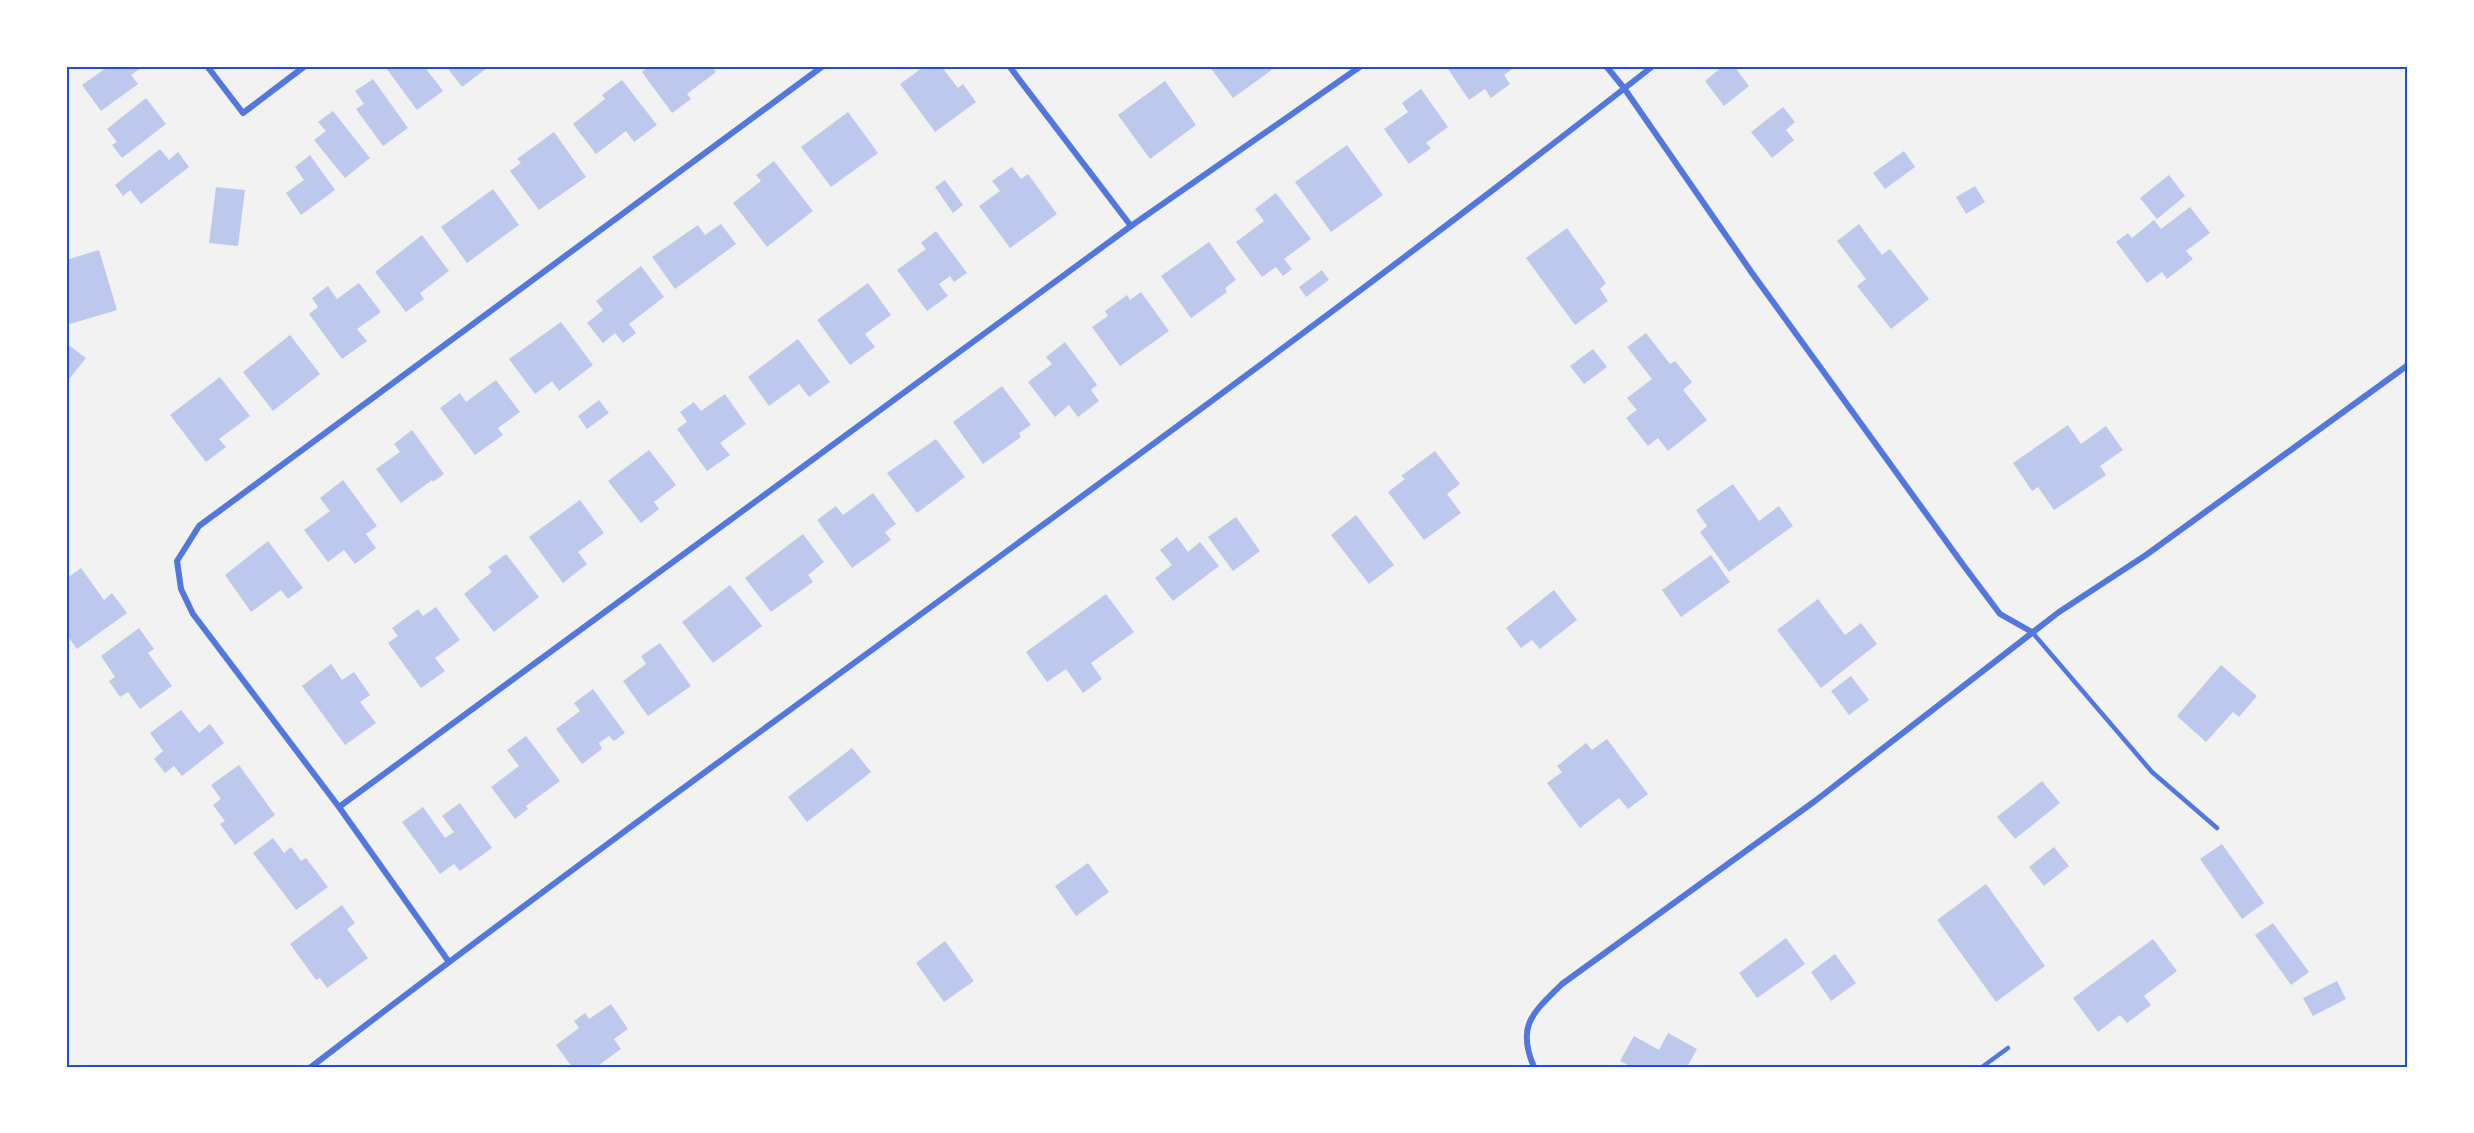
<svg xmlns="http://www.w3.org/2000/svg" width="2474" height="1133" viewBox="0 0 2474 1133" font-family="Raleway,sans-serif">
<rect width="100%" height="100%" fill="#f2f2f2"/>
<g fill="#bdc9ec">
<polygon points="109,66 144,66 131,75 138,84 101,111 82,85"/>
<polygon points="389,66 424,66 443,91 417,110 386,68"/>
<polygon points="446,66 486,66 487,68 462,87"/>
<polygon points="649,66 712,66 716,72 687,94 691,99 672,113 642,72"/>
<polygon points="925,66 941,66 958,88 963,84 976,102 935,132 900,84"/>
<polygon points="1209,66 1277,66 1233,98"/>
<polygon points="1452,66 1516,66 1504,75 1510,84 1491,98 1485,89 1469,100 1448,69"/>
<polygon points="1723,66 1734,66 1749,86 1724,106 1705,81"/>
<polygon points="373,79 408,128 383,146 356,109 364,104 355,91"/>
<polygon points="622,80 657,125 634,142 626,131 596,154 573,124 605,99 602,95"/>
<polygon points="1165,81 1196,125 1150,159 1118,115"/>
<polygon points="1421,89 1448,127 1426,143 1431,148 1409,164 1384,129 1408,112 1402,103"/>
<polygon points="146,98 166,124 122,158 112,145 117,142 107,129"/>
<polygon points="1783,107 1795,122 1786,130 1794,140 1772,158 1751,132"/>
<polygon points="333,111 370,158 345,178 314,140 326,131 318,122"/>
<polygon points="848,112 878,153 831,187 801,147"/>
<polygon points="554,132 586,177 539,210 510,171 521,163 517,159"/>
<polygon points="1347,145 1383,195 1331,232 1295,182"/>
<polygon points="160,149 169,160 178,152 189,167 141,204 130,190 123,196 115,185"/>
<polygon points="1904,151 1915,167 1885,189 1873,173"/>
<polygon points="310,155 335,190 301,215 286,193 304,180 295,167"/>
<polygon points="774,161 813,211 767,247 733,203 761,181 756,175"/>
<polygon points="1012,167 1021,179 1028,174 1057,214 1010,248 979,206 1000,191 992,181"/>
<polygon points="2169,175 2185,196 2157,219 2140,198"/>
<polygon points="945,180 963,205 953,213 935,187"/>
<polygon points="1975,186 1985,202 1966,214 1956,197"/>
<polygon points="216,187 245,190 238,246 209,243"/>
<polygon points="493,189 519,225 467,263 441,227"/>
<polygon points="1276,193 1311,239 1284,259 1292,269 1283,276 1276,267 1262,277 1236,242 1264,221 1255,209"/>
<polygon points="2190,207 2210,233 2186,251 2193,259 2167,279 2162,272 2147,283 2116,242 2128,233 2132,238 2154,220 2161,229"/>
<polygon points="721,224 736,244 675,289 652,257 698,225 705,235"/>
<polygon points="1859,224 1882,255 1890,249 1929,299 1891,329 1857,286 1866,279 1837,241"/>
<polygon points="1567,228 1606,283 1600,289 1608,301 1575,325 1526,258"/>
<polygon points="936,231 967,273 954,282 950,276 939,284 948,296 927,311 897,270 926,249 921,243"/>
<polygon points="422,235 449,271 420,293 424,299 406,312 375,272"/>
<polygon points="1209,242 1236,280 1225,288 1227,292 1191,318 1161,276"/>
<polygon points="99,250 117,310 70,324 66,315 66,260"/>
<polygon points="641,266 664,297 629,324 636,333 623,343 615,333 603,343 587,323 603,310 596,301"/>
<polygon points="1322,270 1329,280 1306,297 1299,287"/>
<polygon points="359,283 381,312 357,329 367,341 342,359 309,314 318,307 312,298 328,286 337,299"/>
<polygon points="868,283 891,315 865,334 875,347 850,365 817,320"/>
<polygon points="1141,292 1169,331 1120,366 1092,327 1108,316 1105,311 1127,295 1130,300"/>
<polygon points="561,322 593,365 559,391 552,381 535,394 509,359"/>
<polygon points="1646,333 1670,364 1675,361 1692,382 1683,390 1707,420 1668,451 1658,438 1648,446 1626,418 1637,410 1627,398 1652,379 1627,347"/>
<polygon points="290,335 320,374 273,411 243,372"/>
<polygon points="798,339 830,382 809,397 799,384 769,406 748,377"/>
<polygon points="1065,342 1097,385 1091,390 1099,401 1078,417 1069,405 1055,417 1028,382 1052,364 1046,357"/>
<polygon points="66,343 86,358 66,383"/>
<polygon points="1593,349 1607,367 1584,384 1570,366"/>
<polygon points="220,377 250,416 219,439 226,447 206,462 170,415"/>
<polygon points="496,380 520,412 498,428 503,435 475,455 440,408 460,393 466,402"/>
<polygon points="1002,386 1031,425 1019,433 1021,437 983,464 953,422"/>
<polygon points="725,394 746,424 720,443 730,455 707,471 677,429 687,422 680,412 694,402 701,411"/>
<polygon points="599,400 609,413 587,429 578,416"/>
<polygon points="2068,425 2081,444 2106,426 2123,450 2100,466 2106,475 2054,510 2038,487 2032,491 2013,463"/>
<polygon points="412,430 444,474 433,482 432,480 401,503 376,469 400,452 394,444"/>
<polygon points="936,439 965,477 917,513 887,473"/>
<polygon points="649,450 676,485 654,502 659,509 641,523 608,481"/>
<polygon points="1435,451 1460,484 1447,494 1461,513 1424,540 1388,492 1405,479 1401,476"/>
<polygon points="343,480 377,526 366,534 376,548 355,564 344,550 328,562 304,530 330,511 320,498"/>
<polygon points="1733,484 1759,521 1779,506 1793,526 1729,572 1700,532 1707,526 1696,510"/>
<polygon points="873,493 896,524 885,532 891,540 852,568 817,520 836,506 843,515"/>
<polygon points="580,500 604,533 578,552 587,564 563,583 529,537"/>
<polygon points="1356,515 1394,565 1369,584 1331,535"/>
<polygon points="1236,517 1260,551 1233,571 1208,537"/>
<polygon points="803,534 824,562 808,575 813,582 771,612 745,578"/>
<polygon points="1177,537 1188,552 1200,542 1219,566 1173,601 1155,578 1172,565 1160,550"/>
<polygon points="268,541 303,588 288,599 281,590 251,612 225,575"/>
<polygon points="506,554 539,597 494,632 464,594 492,572 488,567"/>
<polygon points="1711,555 1730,582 1681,617 1662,590"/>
<polygon points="81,568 104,600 112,593 127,613 77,649 66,634 66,579"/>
<polygon points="730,585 762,626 713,663 682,622"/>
<polygon points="1554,590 1577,620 1540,649 1532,640 1521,648 1506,628"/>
<polygon points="1106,594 1134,632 1091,663 1102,679 1083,693 1066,669 1047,682 1026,652"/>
<polygon points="1818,599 1845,635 1861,623 1877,644 1821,688 1777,630"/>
<polygon points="436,607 460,640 435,658 445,671 421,688 388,643 398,636 392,628 418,609 423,616"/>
<polygon points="139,628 154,649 148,653 172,686 140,709 128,692 120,697 109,681 115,677 101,656"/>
<polygon points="660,643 691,686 648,716 623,681 646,664 641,656"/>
<polygon points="331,664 342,680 354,672 370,695 360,702 376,723 345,745 302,686"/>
<polygon points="2221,665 2257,696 2239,717 2233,712 2206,742 2177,716"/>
<polygon points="1851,676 1869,700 1849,715 1831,691"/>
<polygon points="593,689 625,733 614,741 609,736 599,743 602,749 582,764 556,729 580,711 574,703"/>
<polygon points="181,710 199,733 210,724 224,743 182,776 174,766 165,773 154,759 163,751 150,733"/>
<polygon points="526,736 560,781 526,806 528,809 515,819 491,787 519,766 507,750"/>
<polygon points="1607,739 1648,794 1628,809 1619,798 1580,828 1547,783 1562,772 1557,766 1586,743 1592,750"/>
<polygon points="852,748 871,772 807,822 788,797"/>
<polygon points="239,765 275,815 235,845 220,824 225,821 213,805 221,799 211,785"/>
<polygon points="2042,781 2060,803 2015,839 1997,817"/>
<polygon points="460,803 492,848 460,871 454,864 440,874 402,822 423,807 445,838 454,832 442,816"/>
<polygon points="273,838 284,853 291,847 301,861 306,858 328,887 296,910 253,853"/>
<polygon points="2222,844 2264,903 2242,919 2200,859"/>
<polygon points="2054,847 2069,866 2044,886 2029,867"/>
<polygon points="1088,863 1109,892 1076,916 1055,886"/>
<polygon points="1986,884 2045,966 1996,1002 1937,920"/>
<polygon points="342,905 355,923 347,929 368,958 327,988 320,978 316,980 290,944"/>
<polygon points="2273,923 2309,972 2291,985 2255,935"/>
<polygon points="1786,938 1805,964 1757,998 1739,973"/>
<polygon points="2153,939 2177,971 2144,996 2151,1005 2127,1023 2120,1015 2098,1032 2073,998"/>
<polygon points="945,941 974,981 944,1002 916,963"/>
<polygon points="1835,954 1856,983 1831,1001 1811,972"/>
<polygon points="2337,981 2346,999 2313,1016 2303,998"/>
<polygon points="611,1004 628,1029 614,1039 621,1049 596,1067 572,1067 556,1045 579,1028 574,1021 585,1013 589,1019"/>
<polygon points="1668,1033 1697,1049 1687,1067 1632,1067 1620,1061 1634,1036 1659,1050"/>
</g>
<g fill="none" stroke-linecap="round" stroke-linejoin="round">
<g stroke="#5277de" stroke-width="4.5">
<polyline points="2032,632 2152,772 2217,828"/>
<polyline points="1982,1067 2008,1048"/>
</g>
<g stroke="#5277de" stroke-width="6">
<polyline points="207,66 243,113 305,66"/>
<polyline points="1009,66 1131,226"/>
<polyline points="1606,66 1624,88 1752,273 1964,566 2000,614 2032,632"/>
<polyline points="339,807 1131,226 1361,66"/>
<polyline points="449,962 339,807 193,614 181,589 177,561 199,526 823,66"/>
<path d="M 311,1067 C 754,727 1214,411 1653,66"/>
<path d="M 1534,1067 C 1516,1025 1533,1013 1562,984 L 1815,801 L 2059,612 L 2146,555 L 2408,365"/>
</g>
</g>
<rect width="2474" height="1133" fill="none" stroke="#ffffff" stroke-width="135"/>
<rect x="68" y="68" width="2338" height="998" fill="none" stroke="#1d4ed8" stroke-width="2"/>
</svg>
